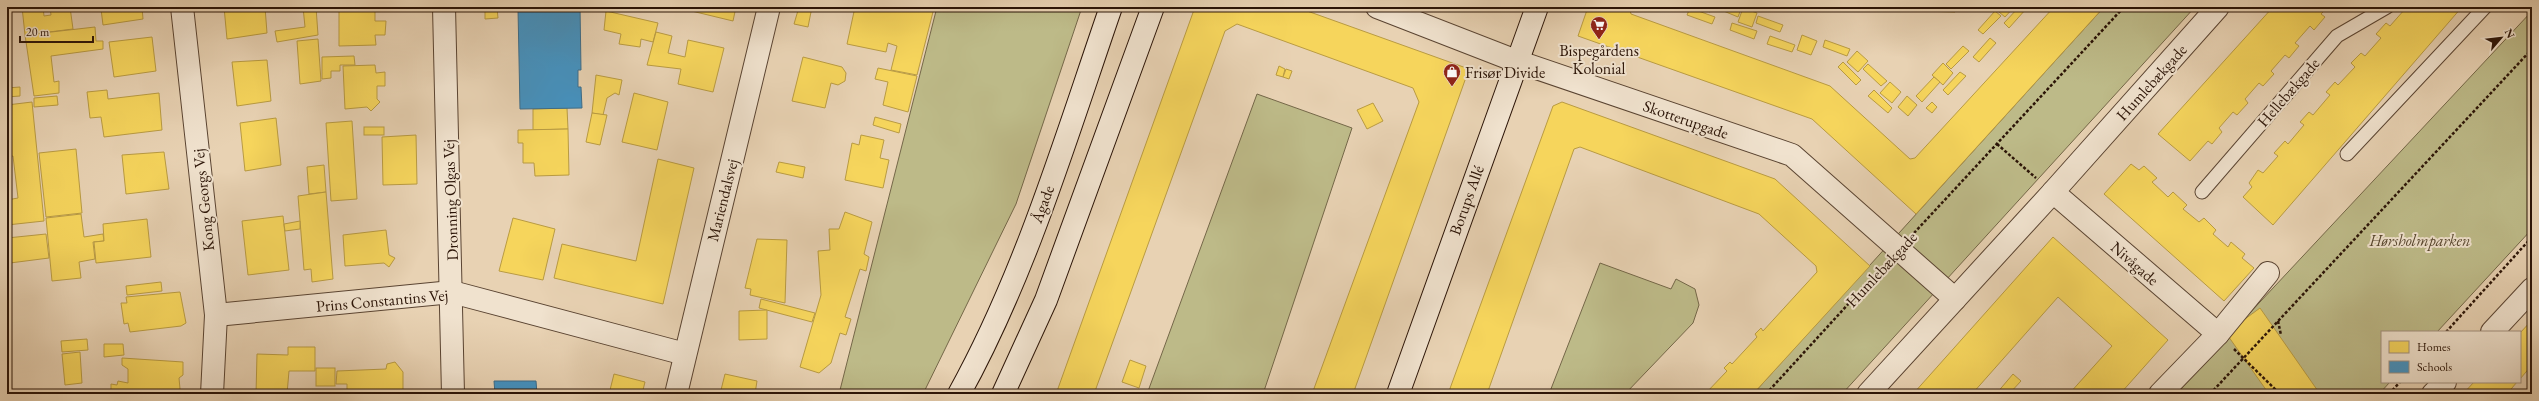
<svg xmlns="http://www.w3.org/2000/svg" width="2539" height="401" viewBox="0 0 2539 401" font-family="'EB Garamond',serif">
<rect width="100%" height="100%" fill="#e8d2b3"/>
<filter id="stains"><feTurbulence type="fractalNoise" baseFrequency=".005" numOctaves="4"/><feColorMatrix values="0 0 0 0 .2 0 0 0 0 .09 0 0 0 0 .02 0 0 0 .5 -.17"/></filter>
<radialGradient id="worn" r=".72"><stop offset=".6" stop-color="#630" stop-opacity="0"/><stop offset="1" stop-color="#630" stop-opacity=".3"/></radialGradient>
<g fill="#bdba88" stroke="#746748">
<polygon points="937,7 1082,7 1016,204 923,394 839,394"/>
<polygon points="2104,7 2195,7 1842,394 1753,394"/>
<polygon points="2532,11 2532,229 2437,332 2382,332 2382,382 2390,382 2379,394 2174,394"/>
<polygon points="1257,94 1352,128 1263,394 1147,394"/>
<polygon points="1600,263 1671,289 1676,279 1695,289 1699,305 1693,323 1625,394 1549,394"/>
</g>
<g fill="#f6d55c" stroke="#b99b42">
<polygon points="22,7 43,7 44,16 51,15 50,7 70,7 73,29 25,35"/>
<polygon points="105,7 142,7 143,19 103,25 101,9"/>
<polygon points="224,7 265,7 267,33 227,39"/>
<polygon points="303,7 316,7 318,35 277,42 275,31 305,27"/>
<polygon points="339,7 375,7 375,21 386,21 385,35 375,35 376,45 339,46"/>
<polygon points="675,7 736,7 733,21"/>
<polygon points="799,7 812,7 808,27 794,24"/>
<polygon points="855,7 892,7 907,10 908,7 934,8 917,75 891,70 897,46 888,43 886,52 847,44"/>
<polygon points="1195,7 1296,7 1469,69 1353,394 1312,394 1419,102 1413,88 1237,24 1225,31 1094,394 1056,394"/>
<polygon points="1588,7 1629,7 1631,14 1830,86 1910,159 1915,158 2054,7 2104,7 1916,214 1812,119 1578,36"/>
<polygon points="1696,7 1712,7 1710,12"/>
<polygon points="1714,7 1734,7 1741,9 1738,17"/>
<polygon points="1888,7 1955,7 1955,12 1888,10"/>
<polygon points="1993,7 2014,7 2005,17"/>
<polygon points="2019,7 2026,9 2009,28 2004,23"/>
<polygon points="2273,7 2328,7 2321,14 2325,17 2314,30 2310,26 2295,43 2299,46 2289,58 2285,55 2271,71 2274,74 2263,86 2259,83 2245,99 2248,103 2237,115 2233,112 2219,128 2222,132 2212,144 2208,141 2190,161 2158,134"/>
<polygon points="2403,7 2462,7 2273,225 2243,197 2252,187 2249,183 2258,170 2263,173 2278,156 2274,153 2285,141 2288,144 2304,125 2300,122 2309,112 2313,115 2330,95 2326,92 2335,82 2338,85 2355,67 2351,63 2361,53 2365,56 2381,38 2376,34 2386,23 2390,26 2405,9"/>
<polygon points="497,8 498,18 485,19 485,9"/>
<polygon points="1690,8 1715,17 1712,24 1687,15"/>
<polygon points="1743,8 1757,13 1752,27 1738,22"/>
<polygon points="606,11 658,23 653,42 641,39 640,47 619,44 621,34 604,30"/>
<polygon points="1995,11 2001,16 1983,34 1978,30"/>
<polygon points="1758,16 1783,25 1780,32 1756,23"/>
<polygon points="1732,23 1757,31 1754,39 1730,30"/>
<polygon points="95,27 96,41 103,41 103,49 51,56 54,82 59,81 59,93 34,96 25,35"/>
<polygon points="656,32 672,36 668,53 685,57 688,40 724,48 713,92 678,84 681,69 647,65"/>
<polygon points="1802,35 1817,41 1811,55 1797,50"/>
<polygon points="1770,36 1795,45 1792,52 1767,44"/>
<polygon points="152,37 156,71 114,77 109,42"/>
<polygon points="1990,38 1996,43 1979,62 1973,57"/>
<polygon points="318,39 321,81 300,84 297,41"/>
<polygon points="1825,40 1850,49 1847,56 1823,47"/>
<polygon points="1963,46 1969,51 1951,69 1946,64"/>
<polygon points="1857,51 1868,61 1858,72 1847,62"/>
<polygon points="354,56 355,65 340,65 340,71 331,71 331,78 322,79 322,57"/>
<polygon points="803,57 842,67 846,73 845,81 838,85 831,83 825,108 792,101"/>
<polygon points="267,60 271,101 237,106 232,62"/>
<polygon points="1843,62 1861,80 1856,85 1838,67"/>
<polygon points="1943,63 1953,73 1943,85 1932,75"/>
<polygon points="1868,64 1887,81 1881,86 1863,69"/>
<polygon points="375,65 376,73 385,72 385,86 377,86 377,99 380,102 371,111 367,107 345,109 343,66"/>
<polygon points="1279,66 1285,69 1283,77 1276,75"/>
<polygon points="878,68 917,76 908,112 883,105 888,82 875,79"/>
<polygon points="1286,69 1292,71 1289,79 1283,77"/>
<polygon points="1960,72 1966,76 1948,95 1943,90"/>
<polygon points="596,75 622,80 619,95 615,93 607,98 603,115 592,113"/>
<polygon points="1934,77 1940,82 1922,102 1916,96"/>
<polygon points="1890,82 1901,92 1892,103 1880,93"/>
<polygon points="20,87 20,96 7,97 7,88"/>
<polygon points="107,90 108,99 159,93 162,130 104,137 101,117 90,118 87,92"/>
<polygon points="1874,90 1892,108 1888,113 1868,96"/>
<polygon points="634,93 668,102 657,150 622,142"/>
<polygon points="57,96 58,105 34,107 34,98"/>
<polygon points="1907,96 1917,105 1908,116 1898,107"/>
<polygon points="32,102 44,221 7,225 7,200 18,198 13,156 7,157 7,105"/>
<polygon points="1562,102 1775,179 1870,266 1753,394 1705,394 1727,371 1724,368 1730,362 1732,364 1757,337 1755,334 1761,328 1763,331 1817,272 1816,266 1759,214 1580,147 1574,149 1487,394 1448,394 1553,106"/>
<polygon points="1932,102 1937,107 1932,113 1926,108"/>
<polygon points="1373,103 1383,121 1367,129 1357,110"/>
<polygon points="567,108 568,129 533,130 533,109"/>
<polygon points="592,113 607,115 600,145 586,142"/>
<polygon points="875,117 901,124 899,133 873,125"/>
<polygon points="276,118 281,165 245,171 240,123"/>
<polygon points="352,121 357,199 331,201 326,123"/>
<rect x="364" y="127" width="20" height="8"/>
<polygon points="568,129 569,175 535,176 534,163 523,163 523,143 518,143 518,130"/>
<polygon points="416,135 417,184 383,185 382,137"/>
<polygon points="861,135 884,140 880,158 889,160 883,188 845,180 852,143 859,145"/>
<polygon points="76,149 82,213 46,217 39,153"/>
<polygon points="164,152 169,189 126,194 122,155"/>
<polygon points="658,159 694,168 663,304 554,278 562,244 636,261"/>
<polygon points="779,162 805,167 803,178 776,172"/>
<polygon points="2131,164 2139,170 2144,166 2157,178 2152,182 2168,197 2173,192 2187,205 2183,209 2199,222 2204,218 2216,230 2213,234 2228,247 2231,242 2245,254 2242,258 2254,268 2224,301 2104,194"/>
<polygon points="324,165 326,192 309,194 307,167"/>
<polygon points="326,192 333,279 312,282 311,269 304,270 298,196"/>
<polygon points="845,212 872,222 864,254 869,257 866,271 860,269 845,317 851,319 846,335 840,333 831,363 819,373 800,367 821,295 818,251 830,250 829,229 839,229"/>
<polygon points="81,214 84,237 103,234 104,241 93,242 95,259 79,262 81,278 52,281 46,218"/>
<polygon points="283,216 289,270 248,275 242,221"/>
<polygon points="513,218 555,229 543,280 499,271"/>
<polygon points="147,219 151,257 96,263 94,242 104,241 103,224"/>
<polygon points="300,221 300,229 285,231 284,224"/>
<polygon points="386,230 389,255 395,258 389,267 384,263 345,266 343,235"/>
<polygon points="46,234 49,258 10,263 10,273 7,273 7,238"/>
<polygon points="2053,237 2168,340 2120,394 2069,394 2112,346 2058,297 1972,394 1913,394"/>
<polygon points="757,239 787,240 785,303 750,295 751,289 745,288"/>
<polygon points="161,282 162,291 127,295 126,286"/>
<polygon points="180,292 186,323 181,326 130,332 128,323 124,324 121,303 127,303 126,297"/>
<polygon points="761,299 815,313 812,322 759,308"/>
<polygon points="2260,308 2320,394 2269,394 2226,333"/>
<polygon points="767,310 767,339 739,340 739,311"/>
<polygon points="2532,320 2532,365 2520,379 2520,333"/>
<polygon points="87,339 88,350 62,352 61,341"/>
<polygon points="104,344 123,344 124,355 104,357"/>
<polygon points="288,347 315,347 315,371 289,371 287,394 256,394 257,354 288,355"/>
<polygon points="80,352 82,383 65,385 62,354"/>
<polygon points="122,358 183,362 183,375 179,378 180,389 184,394 111,394 111,384 117,385 118,381 128,383 128,369 122,365"/>
<polygon points="1130,360 1146,366 1139,388 1122,382"/>
<polygon points="395,362 403,372 403,394 347,394 347,384 336,384 337,371 386,369 387,364"/>
<rect x="316" y="368" width="19" height="18"/>
<polygon points="614,374 645,382 642,394 609,394"/>
<polygon points="725,374 757,381 755,394 714,394 721,390"/>
<polygon points="2013,374 2021,381 2009,394 1996,394"/>
<polygon points="2474,382 2517,382 2507,394 2463,394"/>
<polygon points="2029,389 2034,394 2025,394"/>
</g>
<g fill="#4393c3" stroke="#3c6d8b">
<polygon points="535,7 580,7 581,70 578,70 578,87 581,87 582,108 520,109 518,9"/>
<polygon points="494,381 536,381 537,394 495,394"/>
</g>
<g fill="none" stroke-linecap="round" stroke-linejoin="round">
<defs>
<g id="lane">
<polyline points="2347,154 2485,7"/>
<polyline points="2202,192 2337,36 2387,7"/>
</g>
<g id="street">
<polyline points="182,7 216,315 212,394"/>
<polyline points="444,7 453,394"/>
<polyline points="1377,7 1516,61 1792,155 1955,299"/>
<polyline points="2053,192 2218,334"/>
<polyline points="216,315 452,292 685,354"/>
<polyline points="2492,332 2532,289"/>
<polyline points="676,394 769,7"/>
<polyline points="1868,394 2053,192 2218,7"/>
<polyline points="2160,394 2218,334 2268,273"/>
<polyline points="2433,394 2445,382"/>
</g>
<g id="secondary">
<path d="M 959,394 C 1026,273 1066,137 1111,7"/>
<polyline points="1003,394 1046,300 1153,7"/>
<polyline points="1398,394 1537,7"/>
</g>
</defs>
<use href="#lane" stroke="#5a4432" stroke-width="15"/>
<use href="#street" stroke="#5a4432" stroke-width="24"/>
<use href="#secondary" stroke="#2b1407" stroke-width="24"/>
<g stroke="#2b1407" stroke-width="2.5" stroke-dasharray="3 2" stroke-linecap="butt">
<polyline points="1997,144 2036,178"/>
<polyline points="1914,233 2124,7"/>
<polyline points="2278,321 2281,335"/>
<polyline points="2446,332 2532,237"/>
<polyline points="2234,349 2280,394"/>
<polyline points="1766,394 1883,266"/>
<polyline points="2210,394 2532,49"/>
<polyline points="2389,394 2400,382"/>
</g>
<use href="#lane" stroke="#f0e2ce" stroke-width="13"/>
<use href="#street" stroke="#f0e2ce" stroke-width="22"/>
<use href="#secondary" stroke="#f0e2ce" stroke-width="22"/>
</g>
<defs>
<symbol id="supermarket-pin" viewBox="-11 -11 22 30"><path d="M0 17L-7.5 6A9.5 9.5 0 1 1 7.5 6Z" fill="#8f2418" stroke="#f0e2ce"/><path d="M-6-5.5h2.5l.6 2H6L4.5 2H-2.5L-4.4-4H-6ZM-1.5 3.2a1.3 1.3 0 1 0 .1 0ZM3 3.2a1.3 1.3 0 1 0 .1 0Z" fill="#fff"/></symbol>
<symbol id="shop-pin" viewBox="-11 -11 22 30"><path d="M0 17L-7.5 6A9.5 9.5 0 1 1 7.5 6Z" fill="#8f2418" stroke="#f0e2ce"/><path d="M-5-2.5h2.3a2.7 3.5 0 0 1 5.4 0H5L5.5 6h-11ZM-1.5-2.5h3a1.5 2.3 0 0 0-3 0Z" fill="#fff"/></symbol>
</defs>
<g fill-rule="evenodd">
<use href="#supermarket-pin" x="1589" y="15" width="20" height="27"/>
<use href="#shop-pin" x="1442" y="62" width="20" height="27"/>
</g>
<g text-anchor="middle" stroke-width="4" stroke-linejoin="round" paint-order="stroke">
<g font-size="16" fill="#2b1407" stroke="#f0e2ce">
<text x="1599" y="56">Bispegårdens<tspan x="1599" dy="18">Kolonial</tspan></text>
<text x="1465" y="78" text-anchor="start">Frisør Divide</text>
</g>
<g font-size="16" fill="#2b1407" stroke="#f0e2ce">
<text transform="translate(2151 82) rotate(-48)" y="6">Humlebækgade</text>
<text transform="translate(2288 92) rotate(-49)" y="6">Hellebækgade</text>
<text transform="translate(1686 119) rotate(19)" y="6">Skotterupgade</text>
<text transform="translate(203 200) rotate(-96)" y="6">Kong Georgs Vej</text>
<text transform="translate(450 200) rotate(-92)" y="6">Dronning Olgas Vej</text>
<text transform="translate(722 200) rotate(-76)" y="6">Mariendalsvej</text>
<text transform="translate(1466 200) rotate(-70)" y="6">Borups Allé</text>
<text transform="translate(1042 204) rotate(-70)" y="6">Ågade</text>
<text transform="translate(2135 263) rotate(41)" y="6">Nivågade</text>
<text transform="translate(1881 269) rotate(-47)" y="6">Humlebækgade</text>
<text transform="translate(382 300) rotate(-5)" y="6">Prins Constantins Vej</text>
</g>
<g font-size="16" font-style="italic" fill="#57462e" stroke="#f0e2ce">
<text x="2420" y="246">Hørsholmparken</text>
</g>
</g>
<rect width="2539" height="401" fill="none" stroke="#e8d2b3" stroke-width="24"/>
<rect x="8" y="8" width="2523" height="385" fill="none" stroke="#2b1407" stroke-width="2"/>
<rect x="12" y="12" width="2515" height="377" fill="none" stroke="#2b1407"/>
<rect x="2381" y="331" width="140" height="52" fill="#f0e2ce" stroke="#a1907e"/>
<rect x="2389" y="341" width="20" height="12" fill="#f6d55c" stroke="#a1907e"/>
<text x="2417" y="351" font-size="12" fill="#2b1407">Homes</text>
<rect x="2389" y="361" width="20" height="12" fill="#4393c3" stroke="#a1907e"/>
<text x="2417" y="371" font-size="12" fill="#2b1407">Schools</text>
<g transform="translate(2501 38) rotate(62)" stroke="#f0e2ce" stroke-width="3" paint-order="stroke">
<path d="M0-3L7 15L0 10L-7 15Z" fill="#2b1407"/>
<text y="-6" font-size="11" font-weight="bold" text-anchor="middle" fill="#2b1407">N</text>
</g>
<path d="M20 36v6h73v-6" fill="none" stroke="#2b1407" stroke-width="2"/>
<text x="26" y="36" font-size="12" fill="#2b1407" stroke="#f0e2ce" stroke-width="3" paint-order="stroke">20 m</text>
<rect width="100%" height="100%" filter="url(#stains)"/>
<rect width="100%" height="100%" fill="url(#worn)"/>
</svg>
